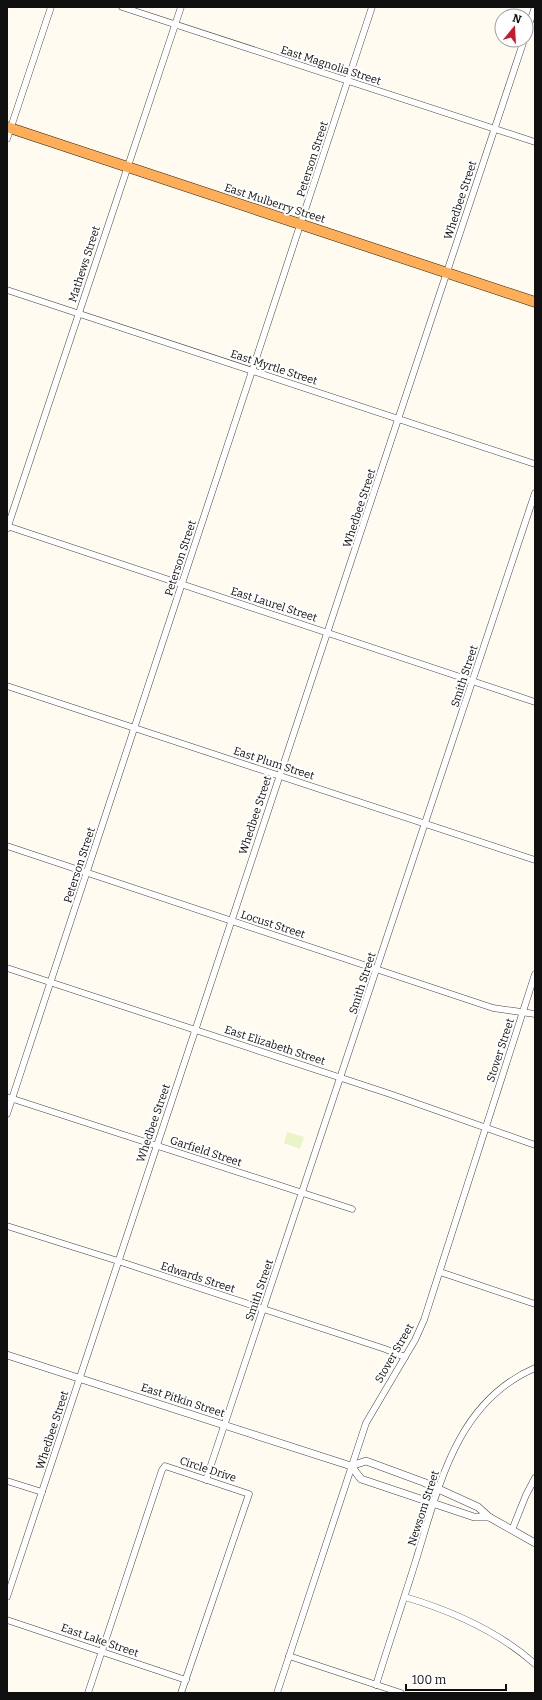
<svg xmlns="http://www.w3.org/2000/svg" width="542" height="1700" viewBox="0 0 542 1700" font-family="Bitter,serif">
<rect width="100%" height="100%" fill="#fffbf0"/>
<polygon fill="#e9f5c8" points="287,1132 304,1137 300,1149 284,1143"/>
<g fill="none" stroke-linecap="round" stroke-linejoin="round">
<defs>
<g id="minor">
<polyline points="122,7 535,142"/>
<polyline points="526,33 535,7"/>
<polyline points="7,139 51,7"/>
<polyline points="7,290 535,464"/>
<polyline points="7,526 535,702"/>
<polyline points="7,529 181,7"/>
<polyline points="7,686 535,860"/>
<polyline points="7,846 493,1008 535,1014"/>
<polyline points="7,968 390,1094 535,1145"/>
<polyline points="7,1097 352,1209"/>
<polyline points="7,1114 372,7"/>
<polyline points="7,1226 118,1261 385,1349 405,1357"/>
<polyline points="440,1272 535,1304"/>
<polyline points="206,1480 535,493"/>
<polyline points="7,1481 42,1492"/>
<polyline points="512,1530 526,1495 535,1478"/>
<polyline points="7,1597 524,40"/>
<path d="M 405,1597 C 452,1611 498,1631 535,1664"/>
<polyline points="7,1620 186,1680"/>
<polyline points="289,1656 401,1693"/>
<path d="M 376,1685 C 389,1643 403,1602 416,1560 C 439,1486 456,1402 535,1368"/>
<polyline points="88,1693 162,1470 165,1466 249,1494 181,1693"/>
<polyline points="277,1693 366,1423 415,1340 424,1320 535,974"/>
</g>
<g id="tertiary">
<polyline points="7,1355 351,1466 366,1461 423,1482 478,1507 489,1517 535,1543"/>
<polyline points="351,1466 361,1479 474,1517 489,1517"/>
</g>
<polyline id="trunk" points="7,127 535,302"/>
</defs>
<use href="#minor" stroke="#424242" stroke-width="7"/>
<use href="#tertiary" stroke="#424242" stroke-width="8"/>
<use href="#trunk" stroke="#202020" stroke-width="11"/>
<use href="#minor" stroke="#fff" stroke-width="6"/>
<use href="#tertiary" stroke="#fff" stroke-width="7"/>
<use href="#trunk" stroke="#ffae57" stroke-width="10"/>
</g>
<g text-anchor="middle" stroke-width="4" stroke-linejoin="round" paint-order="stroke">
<g font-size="11" fill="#0f0f0f" stroke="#fff">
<text transform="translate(331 65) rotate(18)" y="4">East Magnolia Street</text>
<text transform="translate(312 159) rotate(-72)" y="4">Peterson Street</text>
<text transform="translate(460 200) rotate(-72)" y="4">Whedbee Street</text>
<text transform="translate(275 203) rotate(18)" y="4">East Mulberry Street</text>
<text transform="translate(84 264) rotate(-72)" y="4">Mathews Street</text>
<text transform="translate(274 367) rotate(18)" y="4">East Myrtle Street</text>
<text transform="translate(359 508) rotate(-72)" y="4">Whedbee Street</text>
<text transform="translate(180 558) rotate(-72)" y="4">Peterson Street</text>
<text transform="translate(274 604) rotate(18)" y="4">East Laurel Street</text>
<text transform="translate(464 676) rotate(-72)" y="4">Smith Street</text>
<text transform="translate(274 763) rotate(18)" y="4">East Plum Street</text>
<text transform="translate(255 815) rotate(-72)" y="4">Whedbee Street</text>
<text transform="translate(79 865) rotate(-72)" y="4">Peterson Street</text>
<text transform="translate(273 924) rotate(18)" y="4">Locust Street</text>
<text transform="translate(362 983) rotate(-72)" y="4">Smith Street</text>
<text transform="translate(275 1045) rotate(18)" y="4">East Elizabeth Street</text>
<text transform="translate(500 1050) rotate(-72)" y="4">Stover Street</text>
<text transform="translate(153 1123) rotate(-71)" y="4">Whedbee Street</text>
<text transform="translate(206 1151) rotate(18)" y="4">Garfield Street</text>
<text transform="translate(198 1277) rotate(18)" y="4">Edwards Street</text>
<text transform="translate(259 1290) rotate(-71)" y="4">Smith Street</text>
<text transform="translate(394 1353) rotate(-60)" y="4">Stover Street</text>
<text transform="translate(183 1400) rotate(18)" y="4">East Pitkin Street</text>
<text transform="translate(52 1430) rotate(-72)" y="4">Whedbee Street</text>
<text transform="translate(208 1469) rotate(18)" y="4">Circle Drive</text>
<text transform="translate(423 1508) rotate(-72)" y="4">Newsom Street</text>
<text transform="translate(100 1640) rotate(19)" y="4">East Lake Street</text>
</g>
</g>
<rect width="542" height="1700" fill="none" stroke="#0f0f0f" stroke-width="16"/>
<g transform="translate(514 28) rotate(18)"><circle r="19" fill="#ffffff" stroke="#9f9f9f"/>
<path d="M0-3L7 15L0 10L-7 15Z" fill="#ce172f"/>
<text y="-6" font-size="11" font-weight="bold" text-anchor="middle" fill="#0f0f0f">N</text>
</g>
<path d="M406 1684v6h100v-6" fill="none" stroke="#0f0f0f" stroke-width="2"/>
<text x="412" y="1684" font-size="12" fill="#0f0f0f" stroke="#ffffff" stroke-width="3" paint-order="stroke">100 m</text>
</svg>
